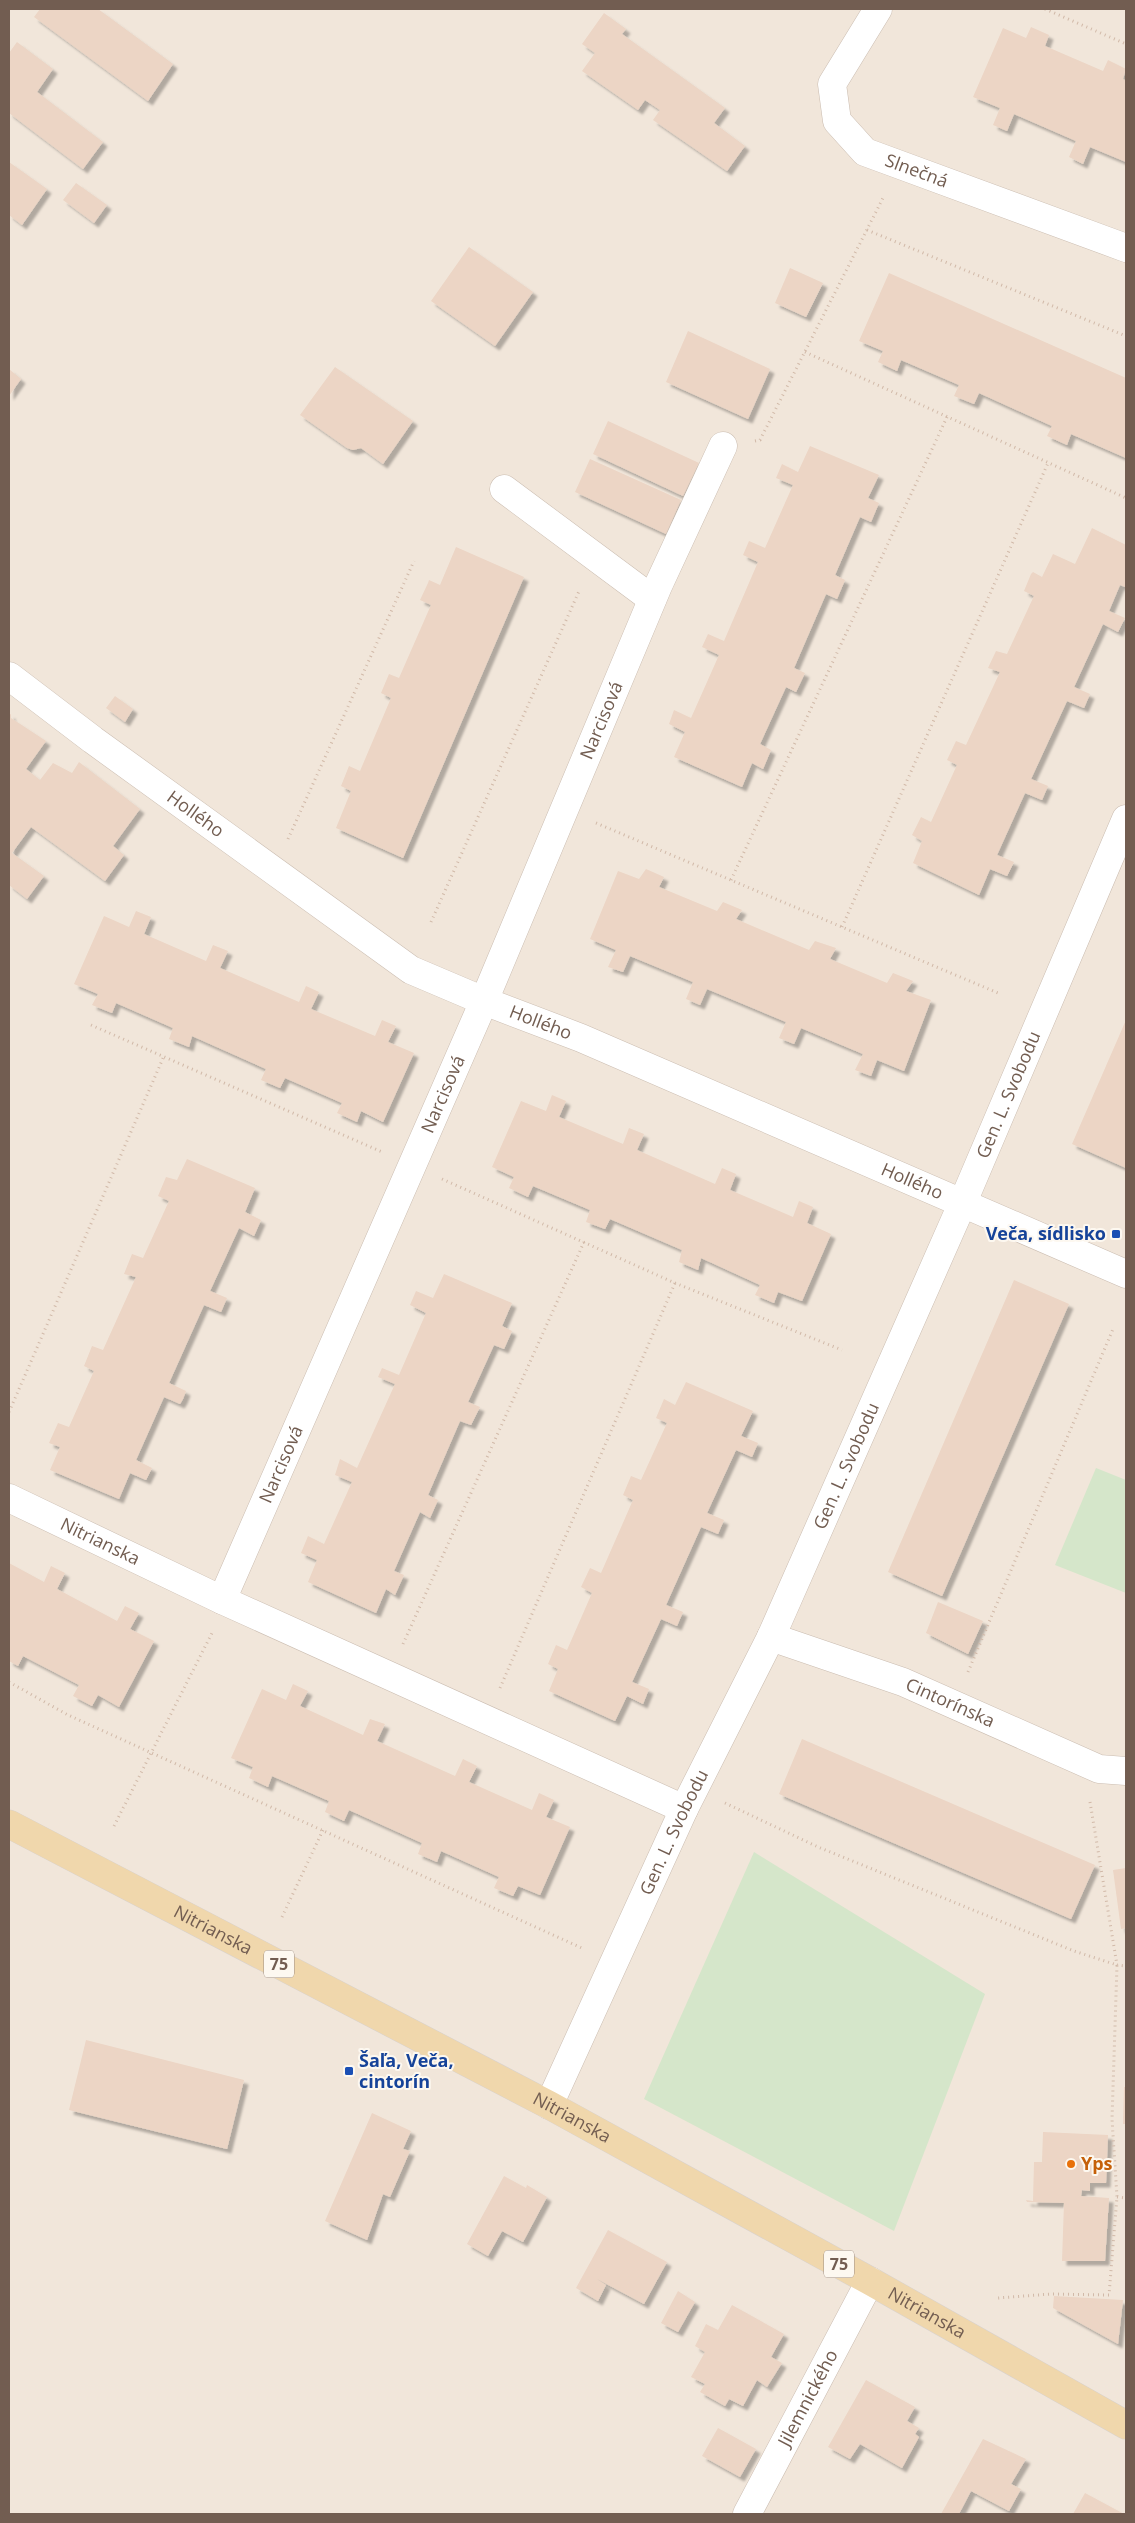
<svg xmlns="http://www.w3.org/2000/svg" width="1135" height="2523" viewBox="0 0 1135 2523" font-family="'Open Sans',sans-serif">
<defs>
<filter id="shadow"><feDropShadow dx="4.5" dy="4.5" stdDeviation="1" flood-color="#0004"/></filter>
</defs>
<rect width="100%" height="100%" fill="#faf4ea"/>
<rect fill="#f1e6da" x="9" y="9" width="1117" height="2505"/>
<g fill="#d5e6ca">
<polygon points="1096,1468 1126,1480 1126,1593 1055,1565"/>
<polygon points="754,1852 985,1994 894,2231 644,2099"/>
</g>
<g fill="#ecd5c5" filter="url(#shadow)">
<polygon points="40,9 98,9 173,64 148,101 34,17"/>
<polygon points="604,13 626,29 622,34 725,108 714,123 745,146 727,171 653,120 660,110 645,100 638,110 582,71 595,53 582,44"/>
<polygon points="1031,27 1049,35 1045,46 1103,71 1108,60 1126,69 1123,79 1126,81 1126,162 1090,147 1083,164 1069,157 1076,141 1014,114 1007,131 993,125 1000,108 973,97 1003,28 1026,38"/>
<polygon points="17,42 53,69 37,92 103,142 83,169 9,113 9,53"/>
<polygon points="9,162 47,189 22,225 9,215"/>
<polygon points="76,183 107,205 94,223 63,200"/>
<polygon points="469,247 533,292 495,346 431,301"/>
<polygon points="790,268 823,283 806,317 775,303"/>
<polygon points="889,273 1126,378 1126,458 1071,434 1067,445 1047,436 1052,426 979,393 974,404 954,396 959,385 901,360 897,371 878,362 883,351 859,341"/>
<polygon points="688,331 770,369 748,419 666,382"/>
<polygon points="335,367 413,421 383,464 361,448 353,450 347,448 300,415"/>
<polygon points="9,369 21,379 9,396"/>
<polygon points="608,421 699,463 683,496 593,454"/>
<polygon points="810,446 879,475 868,498 879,503 871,522 860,517 835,575 845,580 837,599 826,594 794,668 805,673 796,692 786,687 760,744 771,750 763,769 752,763 742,787 674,757 685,732 669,724 674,710 691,718 719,655 702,647 708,634 724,641 758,562 743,555 749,541 765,548 793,485 776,478 782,464 798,472"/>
<polygon points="590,459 681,500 666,534 575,492"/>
<polygon points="1092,528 1126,545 1126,585 1125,587 1120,585 1109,611 1125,618 1118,632 1103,624 1074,687 1090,694 1084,708 1067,701 1031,779 1048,786 1042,800 1025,793 997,855 1014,862 1007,876 990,869 979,895 913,863 922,841 912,835 921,817 931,822 957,765 947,760 956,741 966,745 1000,672 988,668 996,651 1007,654 1034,596 1024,591 1031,574 1033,572 1042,577 1053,554 1075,564"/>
<polygon points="456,547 524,577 403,858 336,828 351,791 341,786 349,766 360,771 391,698 381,693 389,674 399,678 431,605 420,600 428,583 429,580 440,585"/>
<polygon points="115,696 133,709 125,722 106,708"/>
<polygon points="11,714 11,718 46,741 26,769 40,780 53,763 72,773 79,762 140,809 113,846 124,855 105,881 31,827 12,853 44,876 27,899 9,885 9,715"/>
<polygon points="646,869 664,877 659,887 717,911 723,902 742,910 736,919 809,950 815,941 836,948 830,959 887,983 893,973 913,981 906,991 931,1000 904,1071 877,1060 871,1076 855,1070 863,1054 801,1028 794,1044 779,1038 786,1022 707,989 700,1005 686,999 693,982 630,956 623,972 608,967 616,950 590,939 618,871 639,879"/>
<polygon points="136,911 151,917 144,934 206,961 213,945 228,951 220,968 299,1002 306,986 319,992 311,1009 375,1036 382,1020 396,1026 388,1042 414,1053 383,1122 361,1111 357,1122 337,1113 342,1103 285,1078 280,1088 261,1080 266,1069 192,1036 189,1047 169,1039 173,1028 116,1003 112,1013 92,1005 98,994 74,984 104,916 129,927"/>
<polygon points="1126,1020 1126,1168 1072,1144"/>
<polygon points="552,1095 566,1101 559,1117 623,1144 629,1128 644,1134 637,1150 715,1184 722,1168 736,1174 730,1190 793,1217 799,1201 813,1207 807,1223 831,1234 802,1301 778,1292 774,1303 755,1295 760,1285 701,1258 698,1270 679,1262 682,1250 610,1219 605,1229 586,1222 590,1210 533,1186 528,1197 509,1188 514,1177 492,1167 521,1101 546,1111"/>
<polygon points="187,1159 255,1188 245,1212 261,1220 254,1236 239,1228 210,1291 227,1298 221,1312 204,1305 169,1383 186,1391 183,1399 180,1404 164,1397 136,1460 152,1468 146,1480 130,1473 119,1499 50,1470 60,1447 49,1443 58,1423 69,1427 94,1371 84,1366 92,1346 103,1350 136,1277 124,1274 132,1254 143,1258 169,1201 158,1196 166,1177 177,1180"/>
<polygon points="444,1274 512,1303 502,1326 512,1331 504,1349 494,1345 468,1402 480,1407 471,1425 460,1421 428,1495 438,1500 430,1518 420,1512 394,1571 404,1575 395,1595 386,1589 376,1613 308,1582 317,1560 301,1553 308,1536 324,1544 352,1482 335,1475 340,1459 357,1468 395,1384 378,1377 382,1368 399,1375 426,1313 410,1305 416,1291 433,1298"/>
<polygon points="1014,1280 1069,1304 942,1596 888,1572"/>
<polygon points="686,1382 753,1411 741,1436 758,1443 752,1457 736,1450 707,1513 724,1520 718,1534 701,1527 666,1605 683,1612 677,1626 661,1619 632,1682 649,1689 643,1704 627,1696 615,1721 549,1691 558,1669 548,1664 556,1645 567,1650 592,1593 581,1587 590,1568 601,1573 633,1500 623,1495 631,1476 641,1480 667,1423 656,1418 664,1399 675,1405"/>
<polygon points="9,1563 44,1582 51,1566 65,1573 57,1589 117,1621 125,1606 139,1613 130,1629 154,1641 119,1707 98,1695 92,1706 73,1696 79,1685 23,1656 18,1666 9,1661"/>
<polygon points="938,1602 983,1621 968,1654 926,1633"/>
<polygon points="293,1684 308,1691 300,1706 363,1735 370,1719 385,1724 377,1741 455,1776 463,1759 477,1766 469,1782 532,1810 539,1793 554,1800 546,1817 570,1827 540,1895 518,1886 513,1896 494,1888 499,1877 441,1851 437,1862 418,1854 422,1843 349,1810 344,1821 325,1812 329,1801 272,1776 268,1787 249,1778 253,1767 231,1758 262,1689 286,1700"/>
<polygon points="802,1739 1095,1865 1071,1919 779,1794"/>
<polygon points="1126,1868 1126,1928 1121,1929 1113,1870"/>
<polygon points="86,2040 244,2080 227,2149 69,2110"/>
<polygon points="1124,2087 1126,2087 1126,2124 1123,2124"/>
<polygon points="372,2113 411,2131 403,2149 410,2151 390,2197 383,2194 367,2240 325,2221"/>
<polygon points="1043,2132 1108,2135 1106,2183 1090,2183 1090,2191 1082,2190 1081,2196 1109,2198 1105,2261 1062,2261 1064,2203 1027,2202 1026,2200 1033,2201 1034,2162 1042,2162"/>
<polygon points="504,2176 526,2188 527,2185 547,2197 523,2242 502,2231 488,2256 467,2244"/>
<polygon points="608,2230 667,2262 644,2304 597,2279 606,2285 598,2301 576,2288"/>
<polygon points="678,2291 695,2302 678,2332 661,2323"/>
<polygon points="1054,2296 1123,2300 1118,2344 1053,2308"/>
<polygon points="732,2305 784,2334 771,2357 782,2363 767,2387 757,2380 743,2406 729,2399 725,2406 700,2392 705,2384 691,2377 705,2352 695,2346 706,2324 718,2330"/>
<polygon points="866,2380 915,2407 907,2421 919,2428 915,2434 919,2437 902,2468 860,2444 850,2459 828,2447"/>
<polygon points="718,2428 756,2449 740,2477 702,2456"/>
<polygon points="983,2439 1026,2459 1011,2484 1021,2489 1009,2511 971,2491 959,2514 941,2514"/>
<polygon points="1085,2493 1124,2514 1073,2514"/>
</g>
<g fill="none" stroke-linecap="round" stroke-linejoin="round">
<defs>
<g id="minor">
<path id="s1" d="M 878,9 L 832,84 L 837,121 L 865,152 L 1126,248"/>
<polyline points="504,489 652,599"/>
<path id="s2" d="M 9,676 L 93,740 L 411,970 L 484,1001 L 581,1038 L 1126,1274"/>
<path id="s3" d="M 9,1498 L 222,1600 L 684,1809"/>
<path id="s4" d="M 222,1600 L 484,1001 L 658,586 L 723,446"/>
<path id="s5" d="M 771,1637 L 903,1682 L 1099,1769 L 1126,1771"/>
<path id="s6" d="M 549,2105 L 684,1809 L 771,1637 L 963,1202 L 1126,819"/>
<path id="s7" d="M 747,2514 L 870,2281"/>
</g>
<g id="major">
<path id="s8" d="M 9,1824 L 549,2105 L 870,2281 L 1126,2425"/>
</g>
</defs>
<use href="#minor" stroke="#cbbdb1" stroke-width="29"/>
<use href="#major" stroke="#d8d2ce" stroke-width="29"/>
<g stroke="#d1b9a8" stroke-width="3" stroke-dasharray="1 4" stroke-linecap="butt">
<polyline points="1045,9 1126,44"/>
<polyline points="867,230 1126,336"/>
<polyline points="805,352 1126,498"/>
<polyline points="755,441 760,440 884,196"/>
<polyline points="596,823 998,993"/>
<polyline points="288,839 414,561"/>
<polyline points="731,880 947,417"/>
<polyline points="431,922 580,589"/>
<polyline points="842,927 1048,463"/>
<polyline points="91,1025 382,1152"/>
<polyline points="442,1179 675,1283 842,1350"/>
<polyline points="9,1412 164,1056"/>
<polyline points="403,1644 584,1242"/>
<polyline points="968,1672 1113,1329"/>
<polyline points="9,1682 68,1715 584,1949"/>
<polyline points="500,1688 675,1283"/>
<polyline points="1090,1802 1117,1965 1126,1966"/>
<polyline points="725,1803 818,1847 1074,1951 1117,1965 1112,2119 1117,2197 1109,2295 1051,2294 998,2298"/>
<polyline points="114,1826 212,1633"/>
<polyline points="282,1917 323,1830"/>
<polyline points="1117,2197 1126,2198"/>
</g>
<use href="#minor" stroke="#fff" stroke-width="28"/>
<use href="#major" stroke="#f0d7ac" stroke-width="28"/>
</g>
<g fill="#1a4fb4" stroke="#fdf8f0" stroke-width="2">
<rect x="1111" y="1229" width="10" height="10" rx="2.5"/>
<rect x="344" y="2066" width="10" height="10" rx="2.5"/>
</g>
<circle fill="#e8710a" stroke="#fdf8f0" stroke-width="2" cx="1071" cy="2164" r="5"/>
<g text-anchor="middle" stroke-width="4" stroke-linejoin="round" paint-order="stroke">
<g fill="#fdf8f0" stroke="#9c8c81" stroke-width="1">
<rect x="264" y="1950.5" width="30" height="27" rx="4"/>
<rect x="824" y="2250.5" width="30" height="27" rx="4"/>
</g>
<g font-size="16" font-weight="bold" fill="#725d51">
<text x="279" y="1970">75</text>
<text x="839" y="2270">75</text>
</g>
<g font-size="18" fill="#725d51" stroke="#fdf8f0">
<text dy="6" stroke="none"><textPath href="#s1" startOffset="222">Slnečná</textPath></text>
<text dy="6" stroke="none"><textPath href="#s4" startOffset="958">Narcisová</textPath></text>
<text dy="6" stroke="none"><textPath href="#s2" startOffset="232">Hollého</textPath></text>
<text dy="6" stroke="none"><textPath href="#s2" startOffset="638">Hollého</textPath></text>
<text dy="6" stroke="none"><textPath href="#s4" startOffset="552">Narcisová</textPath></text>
<text dy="6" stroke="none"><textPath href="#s6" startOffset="1110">Gen. L. Svobodu</textPath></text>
<text dy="6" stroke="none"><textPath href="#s2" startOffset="1042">Hollého</textPath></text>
<text dy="6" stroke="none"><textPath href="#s4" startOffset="148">Narcisová</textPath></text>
<text dy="6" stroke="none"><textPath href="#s6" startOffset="705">Gen. L. Svobodu</textPath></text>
<text dy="6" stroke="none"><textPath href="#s3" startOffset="101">Nitrianska</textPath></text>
<text dy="6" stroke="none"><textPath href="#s5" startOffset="191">Cintorínska</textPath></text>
<text dy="6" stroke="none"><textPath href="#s6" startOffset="300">Gen. L. Svobodu</textPath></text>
<text dy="6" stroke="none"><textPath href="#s8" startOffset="230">Nitrianska</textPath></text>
<text dy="6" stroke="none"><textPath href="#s8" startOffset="635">Nitrianska</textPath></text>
<text dy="6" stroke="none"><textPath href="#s8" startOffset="1040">Nitrianska</textPath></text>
<text dy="6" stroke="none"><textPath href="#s7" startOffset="131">Jilemnického</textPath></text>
</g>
<g font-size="18" font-weight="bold" fill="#164399" stroke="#fdf8f0" text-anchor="end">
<text x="1106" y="1240">Veča, sídlisko</text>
<text x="359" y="2067" text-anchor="start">Šaľa, Veča,<tspan x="359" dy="21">cintorín</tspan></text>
</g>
<g font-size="18" font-weight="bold" fill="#c56008" stroke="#fdf8f0" text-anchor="start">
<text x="1081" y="2170">Yps</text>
</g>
</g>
<rect width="1135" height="2523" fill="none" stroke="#725d51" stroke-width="20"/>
</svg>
